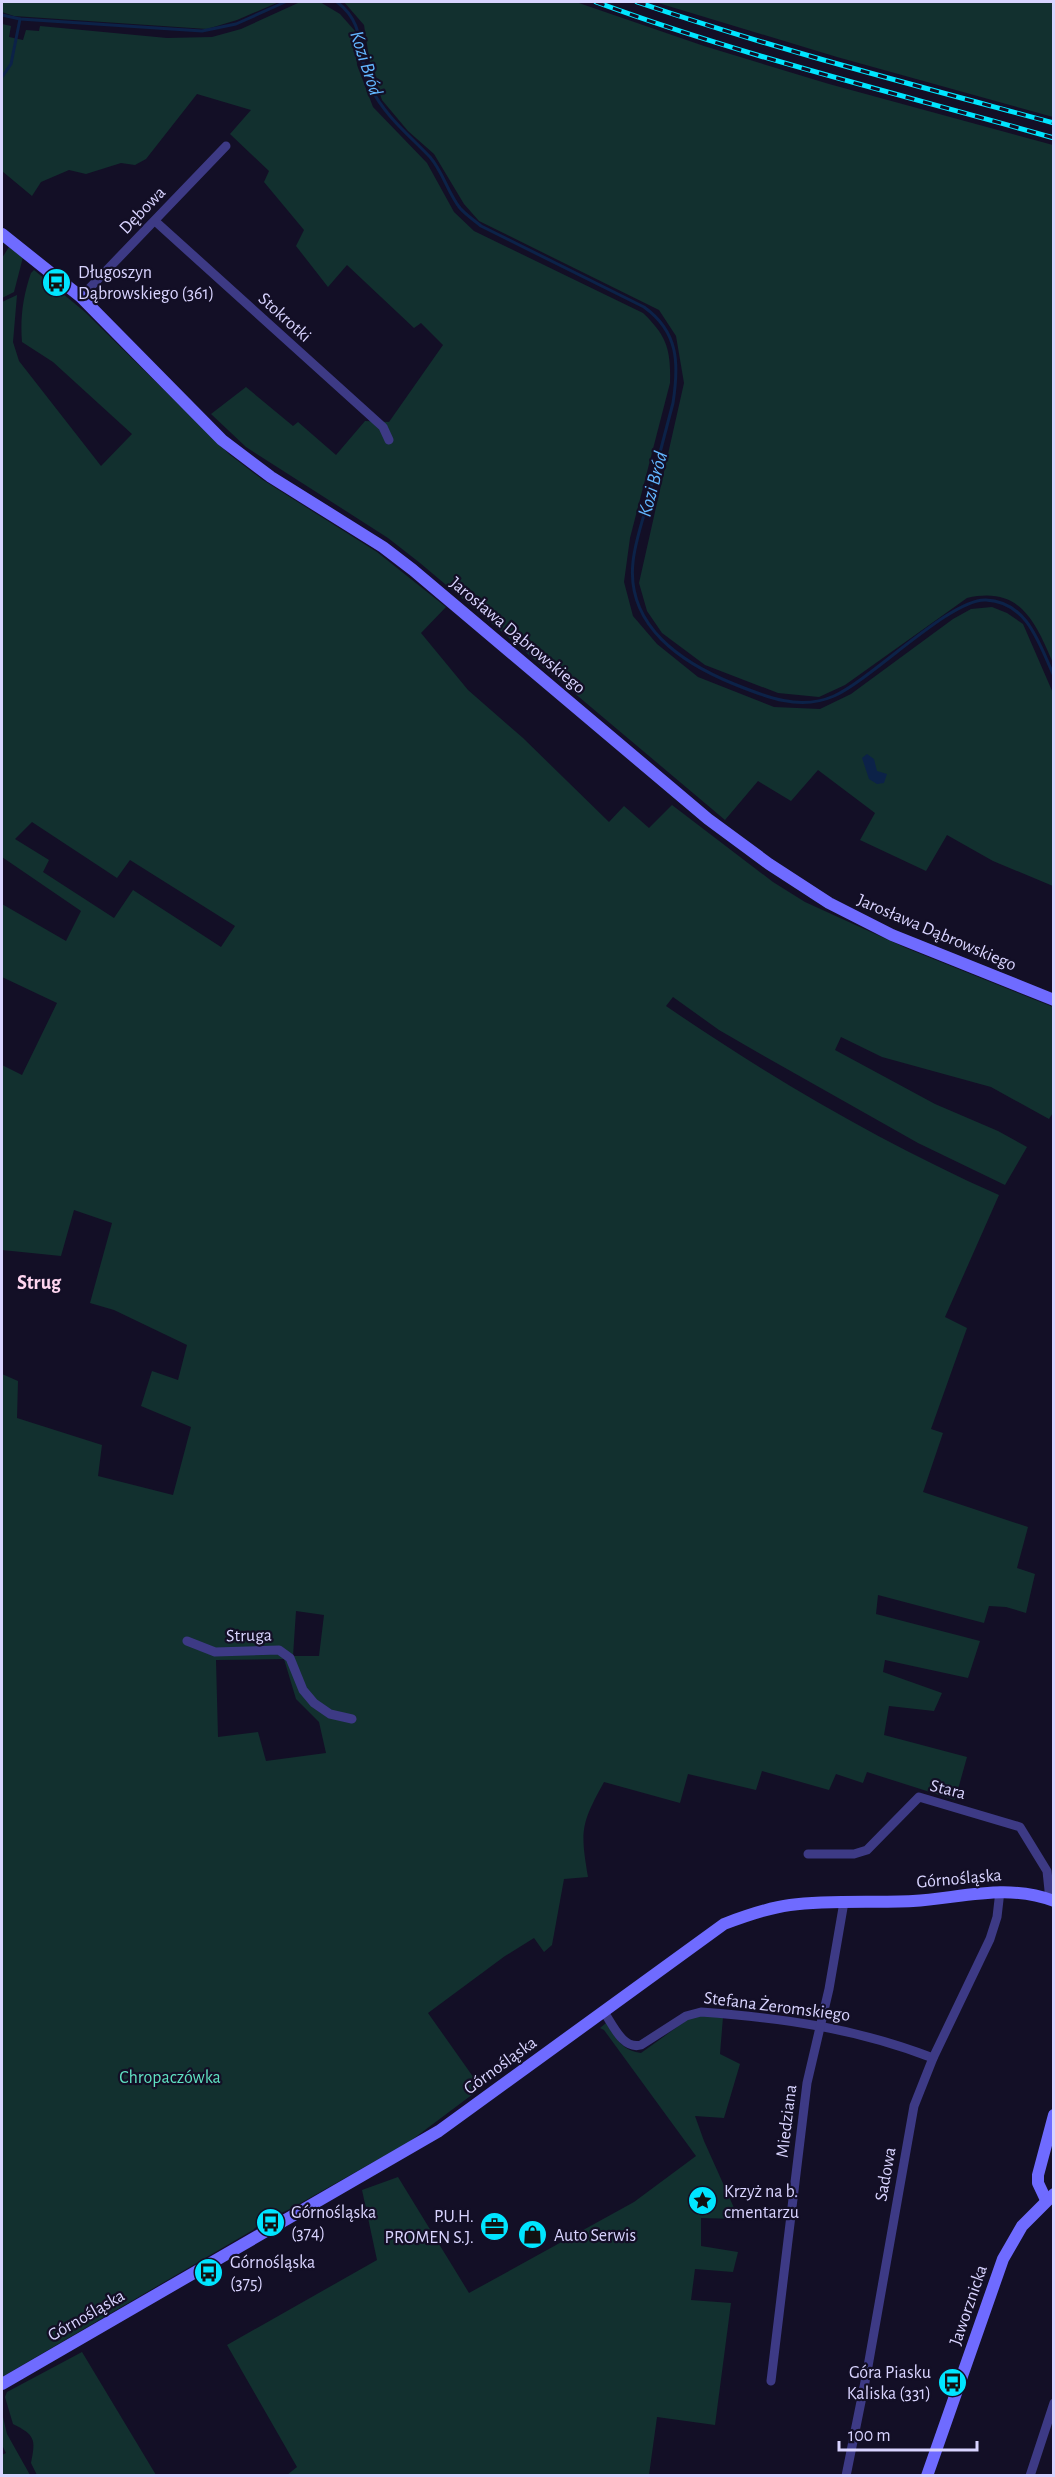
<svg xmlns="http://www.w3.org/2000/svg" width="1055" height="2477" viewBox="0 0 1055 2477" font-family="'Alegreya Sans',sans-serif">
<rect width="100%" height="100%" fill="#130f26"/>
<g fill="#12302f" fill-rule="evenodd">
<polygon points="2,2 279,2 237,20 207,29 14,16 2,12"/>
<path d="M 320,2 L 340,14 L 355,31 L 357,65 L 373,107 L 427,163 L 454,212 L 474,231 L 643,313 C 667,336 671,350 670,383 L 630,538 L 624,582 L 633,616 L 657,644 L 698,677 L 774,707 L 820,709 L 851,694 L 953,619 L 971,609 L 992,607 L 1007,613 L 1023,624 L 1053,693 L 1053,886 L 993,861 L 947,835 L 926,871 L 860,840 L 875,813 L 818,770 L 791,801 L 758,781 L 725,820 L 420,563 L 388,538 L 246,447 L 211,414 L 246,387 L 293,426 L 298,422 L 336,455 L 365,421 L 389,422 L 443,345 L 421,323 L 414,328 L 347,265 L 328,287 L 296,246 L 304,230 L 264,182 L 269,171 L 230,134 L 251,110 L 197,94 L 146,159 L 135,165 L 121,163 L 86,174 L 69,170 L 41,182 L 32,196 L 2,171 L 2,24 L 11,26 L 9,37 L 23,40 L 26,30 L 39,31 L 40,26 L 167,38 L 212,37 L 241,29 L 298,3 Z"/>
<path d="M 344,2 L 576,2 L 704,46 L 829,84 L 1053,145 L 1053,663 C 1035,621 1020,586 967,598 L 845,685 L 819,697 L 778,693 L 705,665 L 662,633 L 647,611 L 639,583 L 684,383 L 676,336 L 659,310 L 479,221 L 464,204 L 434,154 L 408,131 L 382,100 L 370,64 L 364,25 Z"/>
<polygon points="655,2 1053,2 1053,117 837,57"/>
<polygon points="9,247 23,257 14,292 2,298 2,258"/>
<path d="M 34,270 L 85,312 L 229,454 L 263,480 L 377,552 L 446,607 L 421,633 L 468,690 L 523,738 L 609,822 L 624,806 L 649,828 L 672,805 L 773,882 L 805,902 L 906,948 L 1053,1007 L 1054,1111 L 1049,1119 L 991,1087 L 882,1057 L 841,1037 L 835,1050 L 935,1104 L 998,1131 L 1027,1147 L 1005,1185 L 918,1143 L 764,1056 L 719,1030 L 673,997 L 666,1006 C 771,1078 882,1143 999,1195 L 945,1317 L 967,1328 L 931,1429 L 943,1433 L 923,1492 L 1028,1527 L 1017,1568 L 1035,1574 L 1026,1613 L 1006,1607 L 989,1606 L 984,1623 L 878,1595 L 876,1614 L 980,1641 L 968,1678 L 885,1660 L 883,1672 L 942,1693 L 934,1711 L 889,1706 L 884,1735 L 967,1757 L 955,1800 L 867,1772 L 863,1783 L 836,1774 L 829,1790 L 762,1771 L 756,1790 L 688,1774 L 680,1803 L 604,1782 C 581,1824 580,1830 588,1877 L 564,1879 L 552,1945 L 544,1952 L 534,1938 L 505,1956 L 428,2013 L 481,2088 L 409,2142 L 290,2209 L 261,2222 L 253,2230 L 2,2377 L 2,1374 L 18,1381 L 17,1418 L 102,1445 L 98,1476 L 173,1495 L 191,1427 L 141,1406 L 152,1371 L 178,1380 L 187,1345 L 114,1310 L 90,1303 L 112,1223 L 74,1210 L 61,1256 L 2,1250 L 2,1065 L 22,1075 L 57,1003 L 2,977 L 2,904 L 66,941 L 81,911 L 2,857 L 2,302 L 17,295 L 13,342 L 19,361 L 101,466 L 132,434 L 53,362 L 22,342 C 20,318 23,296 31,273 ZM 32,822 L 117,878 L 130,860 L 235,926 L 221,947 L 133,890 L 114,918 L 43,872 L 49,860 L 15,839 ZM 296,1611 L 324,1615 L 319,1656 L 293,1656 ZM 284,1659 L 296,1699 L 319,1722 L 326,1753 L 266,1761 L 258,1732 L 218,1737 L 216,1660 Z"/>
<path d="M 699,2015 L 723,2017 L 720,2054 L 740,2064 L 724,2118 L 695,2116 L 704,2141 L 739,2219 L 701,2218 L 701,2246 L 738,2252 L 733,2272 L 695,2269 L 691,2300 L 731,2303 L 715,2425 L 657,2417 L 649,2475 L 287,2475 L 297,2467 L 227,2345 L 377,2260 L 362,2190 L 398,2177 L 469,2293 L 634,2202 L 696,2156 L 604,2030 L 600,2028 L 606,2023 C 616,2038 622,2051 641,2053 L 691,2017 Z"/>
<path d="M 82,2352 L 156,2475 L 37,2475 L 31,2463 C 36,2439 35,2435 13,2424 L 5,2397 L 7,2392 Z"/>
<polygon points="2,2413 7,2434 30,2475 2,2475 2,2455 6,2453 2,2445"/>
</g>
<polygon fill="#0c2248" points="867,754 874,759 877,771 887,774 884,783 877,784 869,779 862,758"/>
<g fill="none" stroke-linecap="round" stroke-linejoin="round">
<g stroke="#0c2248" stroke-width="3">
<path d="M 337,2 C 369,26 355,56 371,88 C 385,116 409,135 430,157 C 443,172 448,193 460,208 C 466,215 474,220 481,226 L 644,307 C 679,332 679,364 673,403 C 664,437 655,471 647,504 C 642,523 635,542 633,562 C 626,626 682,663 734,684 C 766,697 800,711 834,696 C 872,679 951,598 986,600 C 1028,602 1039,644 1054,676"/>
<polyline points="2,15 20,19 202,31 236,24 285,2"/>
<polyline points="2,77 11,64 20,19"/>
</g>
<g stroke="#3d3a85" stroke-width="9">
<polyline points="155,221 383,427 389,440"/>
<polyline points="81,297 226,146"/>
<polyline points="187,1641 215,1652 279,1650 290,1658 303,1690 314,1703 330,1714 352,1719"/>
<polyline points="808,1854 854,1854 867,1850 919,1797 1020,1827 1047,1871 1050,1900"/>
<path d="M 604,2012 C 613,2025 623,2050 641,2045 L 686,2016 L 701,2012 C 783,2018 855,2028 933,2058"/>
<polyline points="771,2381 807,2083 829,1989 844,1902"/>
<polyline points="846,2476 867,2372 914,2106 933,2058 990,1939 997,1917 1000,1891"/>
<polyline points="1030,2476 1054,2403"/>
</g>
<g stroke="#6f6bff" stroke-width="12">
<polyline points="2,234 81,297 222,440 271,477 383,547 413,570 708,819 769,864 829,903 892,935 1054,1000"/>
<polyline points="1046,2200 1038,2183 1038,2175 1054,2115"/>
<path d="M 2,2384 L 439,2131 L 724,1924 C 745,1916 767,1908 790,1905 C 831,1900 872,1903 913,1901 C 961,1898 1007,1883 1054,1901"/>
<polyline points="927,2476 1003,2259 1022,2226 1054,2194"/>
</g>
<defs>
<g id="rail">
<path d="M 596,2 C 745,57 900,94 1054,138"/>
<path d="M 637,2 C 774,49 914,85 1054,123"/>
</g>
</defs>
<use href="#rail" stroke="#00e5ff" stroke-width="5"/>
<use href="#rail" stroke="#130f26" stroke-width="3" stroke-dasharray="9" stroke-linecap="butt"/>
</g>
<defs>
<symbol id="bus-disc" viewBox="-11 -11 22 22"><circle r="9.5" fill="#00e5ff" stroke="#130f26"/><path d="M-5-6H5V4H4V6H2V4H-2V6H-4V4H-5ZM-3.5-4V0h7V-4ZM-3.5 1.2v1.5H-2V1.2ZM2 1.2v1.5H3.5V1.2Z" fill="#111"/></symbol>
<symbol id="sight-disc" viewBox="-11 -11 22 22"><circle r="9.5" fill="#00e5ff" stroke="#130f26"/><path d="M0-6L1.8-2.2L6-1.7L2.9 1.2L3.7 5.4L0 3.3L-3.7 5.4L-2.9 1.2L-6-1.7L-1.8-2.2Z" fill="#111"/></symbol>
<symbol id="office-disc" viewBox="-11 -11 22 22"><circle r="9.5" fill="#00e5ff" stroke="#130f26"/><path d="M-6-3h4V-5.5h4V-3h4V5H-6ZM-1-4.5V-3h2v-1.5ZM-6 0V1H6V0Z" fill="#111"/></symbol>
<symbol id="shop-disc" viewBox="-11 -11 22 22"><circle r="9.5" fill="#00e5ff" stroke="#130f26"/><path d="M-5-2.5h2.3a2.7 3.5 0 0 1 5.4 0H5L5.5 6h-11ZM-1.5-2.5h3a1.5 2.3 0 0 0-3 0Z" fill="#111"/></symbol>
</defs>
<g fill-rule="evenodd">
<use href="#bus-disc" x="40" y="266" width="33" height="33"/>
<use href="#sight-disc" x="686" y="2184" width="33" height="33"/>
<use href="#bus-disc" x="254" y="2206" width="33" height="33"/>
<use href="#office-disc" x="478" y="2210" width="33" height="33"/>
<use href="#shop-disc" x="516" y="2218" width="33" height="33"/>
<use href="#bus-disc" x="192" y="2256" width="33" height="33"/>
<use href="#bus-disc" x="936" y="2366" width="33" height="33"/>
</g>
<g text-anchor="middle" stroke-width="4.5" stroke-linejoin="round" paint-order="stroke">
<g font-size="18" fill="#d9d4ff" stroke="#130f26">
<text transform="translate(142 210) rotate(-46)" y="6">Dębowa</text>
<text transform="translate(285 317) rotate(42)" y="6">Stokrotki</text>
<text transform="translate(518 635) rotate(40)" y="6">Jarosława Dąbrowskiego</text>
<text transform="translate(937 932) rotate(23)" y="6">Jarosława Dąbrowskiego</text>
<text transform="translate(249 1635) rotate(-1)" y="6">Struga</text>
<text transform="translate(948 1789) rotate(14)" y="6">Stara</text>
<text transform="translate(959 1878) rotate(-5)" y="6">Górnośląska</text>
<text transform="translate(777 2006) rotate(7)" y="6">Stefana Żeromskiego</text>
<text transform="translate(500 2065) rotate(-36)" y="6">Górnośląska</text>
<text transform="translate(786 2121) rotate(-83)" y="6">Miedziana</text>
<text transform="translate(885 2174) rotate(-80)" y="6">Sadowa</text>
<text transform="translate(968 2305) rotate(-71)" y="6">Jaworznicka</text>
<text transform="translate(86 2315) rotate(-30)" y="6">Górnośląska</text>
</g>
<g font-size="18" fill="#d9d4ff" stroke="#130f26" text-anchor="start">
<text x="78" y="278">Długoszyn<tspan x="78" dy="21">Dąbrowskiego (361)</tspan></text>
<text x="724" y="2197">Krzyż na b.<tspan x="724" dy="21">cmentarzu</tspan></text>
<text x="291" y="2218">Górnośląska<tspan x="291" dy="21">(374)</tspan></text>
<text x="474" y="2222" text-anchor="end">P.U.H.<tspan x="474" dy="21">PROMEN S.J.</tspan></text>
<text x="554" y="2241">Auto Serwis</text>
<text x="230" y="2268">Górnośląska<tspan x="230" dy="21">(375)</tspan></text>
<text x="931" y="2378" text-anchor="end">Góra Piasku<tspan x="931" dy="21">Kaliska (331)</tspan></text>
</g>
<g font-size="18" fill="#5fe0c0" stroke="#130f26">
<text x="170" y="2083">Chropaczówka</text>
</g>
<g font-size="20" font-style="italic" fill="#62b6ff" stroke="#130f26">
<text transform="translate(367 63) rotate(72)" y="7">Kozi Bród</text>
<text transform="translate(652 484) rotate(-75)" y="7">Kozi Bród</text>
</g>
<g font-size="20" font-weight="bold" fill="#ffd6f0" stroke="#130f26">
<text x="39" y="1289">Strug</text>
</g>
</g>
<rect width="1055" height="2477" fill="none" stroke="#d9d4ff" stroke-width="6"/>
<path d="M839 2441v9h138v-9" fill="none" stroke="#d9d4ff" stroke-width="3"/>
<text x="848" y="2441" font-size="18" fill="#d9d4ff" stroke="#130f26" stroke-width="4.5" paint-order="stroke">100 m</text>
</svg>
